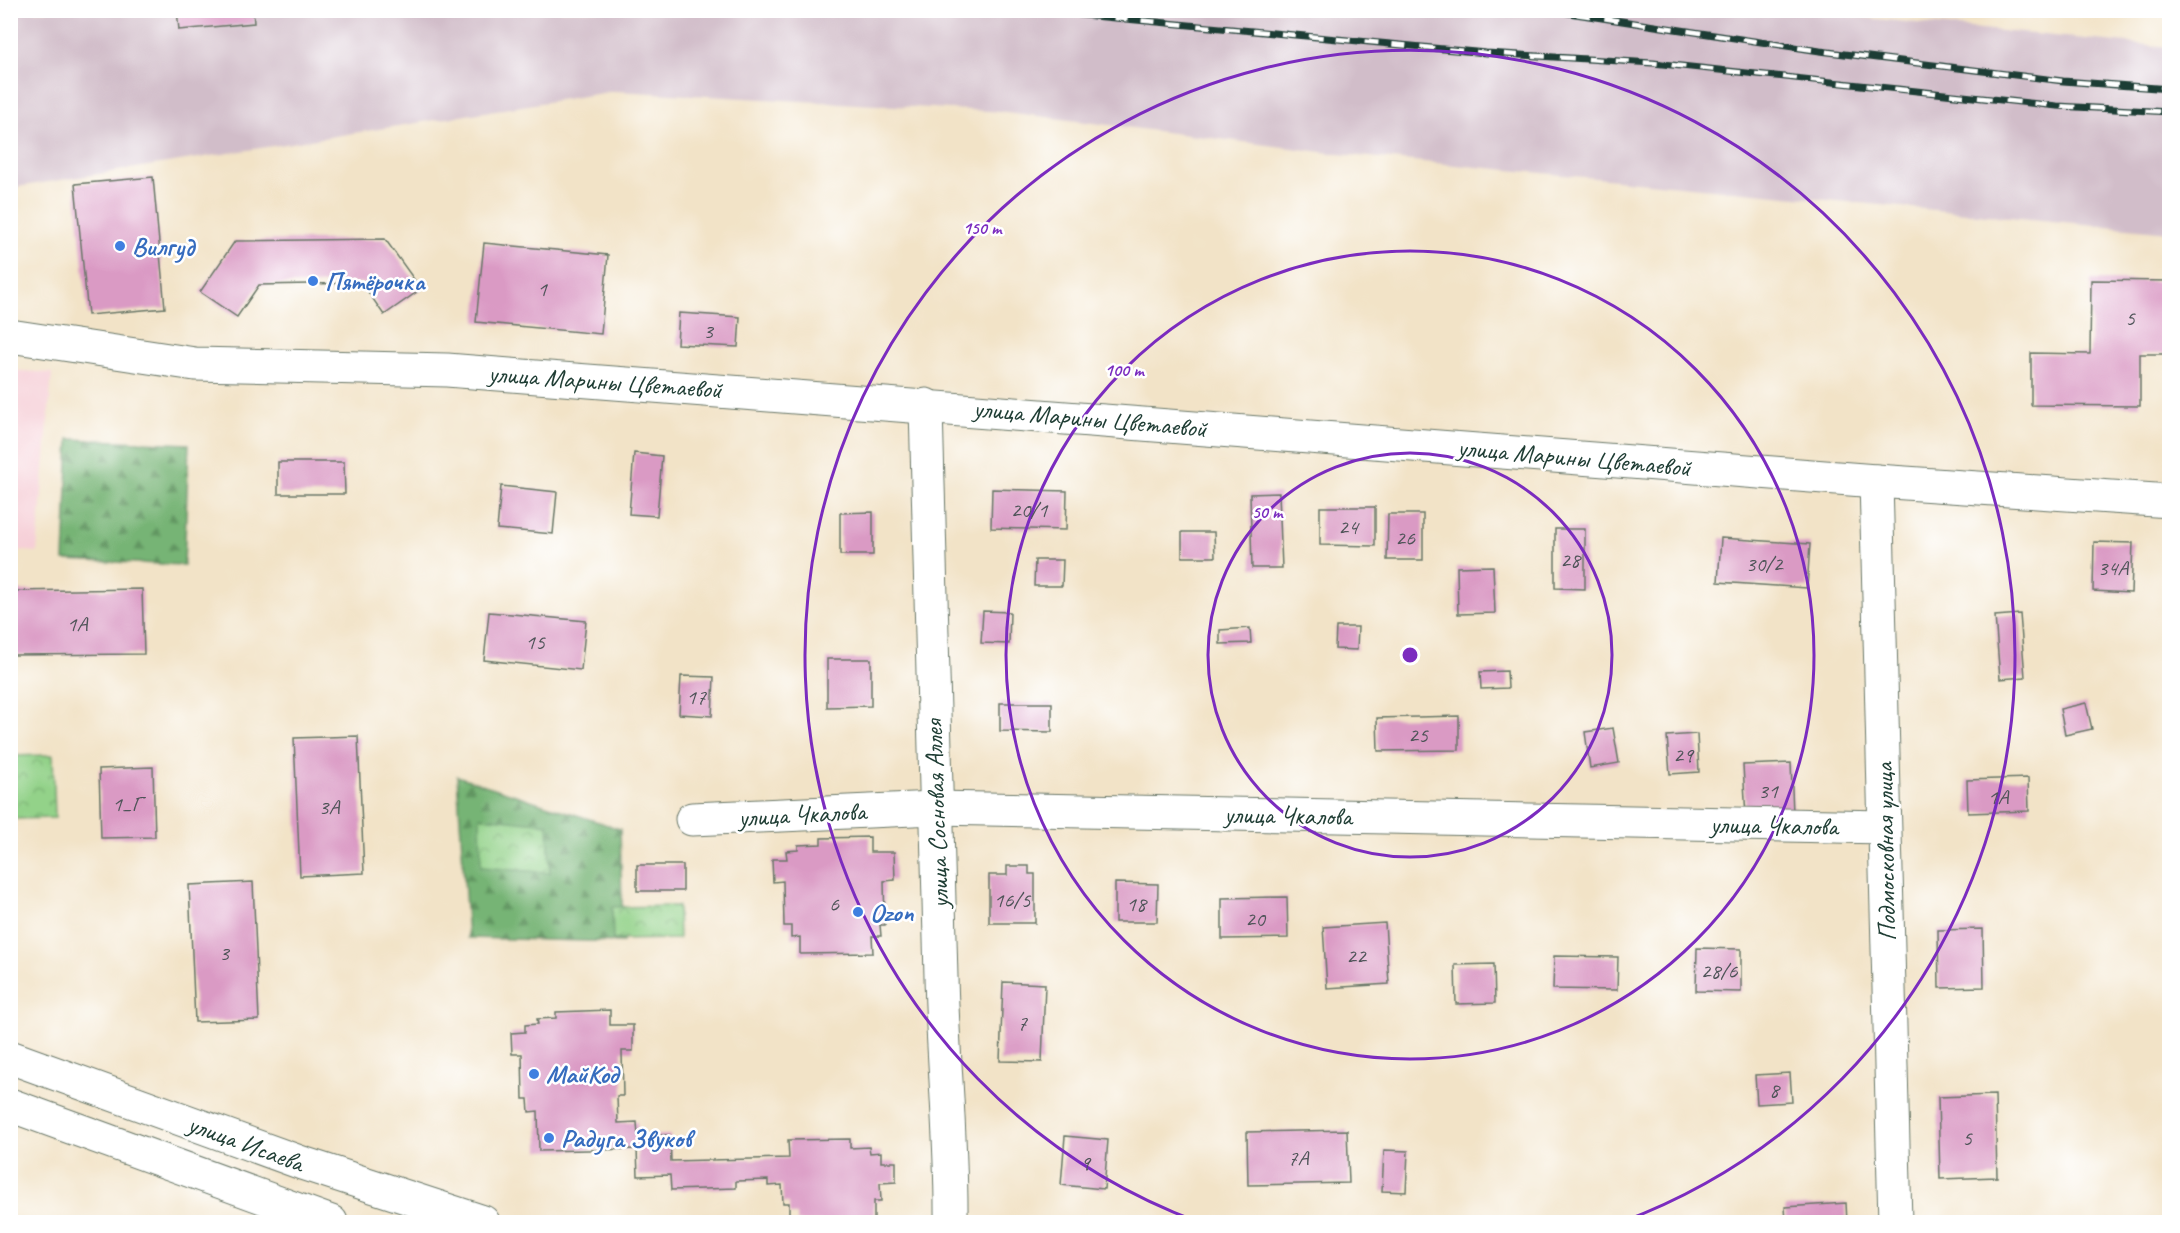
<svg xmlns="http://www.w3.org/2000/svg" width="2180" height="1233" viewBox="0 0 2180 1233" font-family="Caveat,sans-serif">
<defs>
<pattern id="forest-firs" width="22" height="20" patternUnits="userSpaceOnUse" patternTransform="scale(1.5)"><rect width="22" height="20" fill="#76b475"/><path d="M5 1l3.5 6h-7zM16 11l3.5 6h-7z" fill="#609461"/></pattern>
<pattern id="park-crowns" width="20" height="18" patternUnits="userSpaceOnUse" patternTransform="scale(1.5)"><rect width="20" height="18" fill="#93d289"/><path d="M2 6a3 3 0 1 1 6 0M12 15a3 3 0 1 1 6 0" fill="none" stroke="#77ac71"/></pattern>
</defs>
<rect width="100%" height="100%" fill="#fff"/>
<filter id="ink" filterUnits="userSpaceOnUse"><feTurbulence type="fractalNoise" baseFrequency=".0167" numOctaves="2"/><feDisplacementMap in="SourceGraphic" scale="12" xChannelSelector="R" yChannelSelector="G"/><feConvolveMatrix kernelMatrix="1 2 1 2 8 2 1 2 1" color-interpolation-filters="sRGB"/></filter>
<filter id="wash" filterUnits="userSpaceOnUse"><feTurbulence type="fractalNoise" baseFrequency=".008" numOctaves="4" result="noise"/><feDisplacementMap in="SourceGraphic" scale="24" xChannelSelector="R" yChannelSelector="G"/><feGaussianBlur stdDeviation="1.35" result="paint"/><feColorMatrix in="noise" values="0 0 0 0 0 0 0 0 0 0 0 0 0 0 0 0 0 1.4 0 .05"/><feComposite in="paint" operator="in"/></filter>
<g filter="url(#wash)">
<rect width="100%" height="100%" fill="#f2e3c7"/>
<polygon fill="#f6cfd7" points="10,370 52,373 37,552 11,550"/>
<polygon fill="#d1bdc9" points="1783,10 2169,47 2169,232 1338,154 1006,112 615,91 11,188 10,11"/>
<g fill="url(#forest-firs)" stroke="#4a7854" stroke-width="1.5">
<polygon points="69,439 189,444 184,565 64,560"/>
<polygon points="457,776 620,829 623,942 468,938"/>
</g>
<g fill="url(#park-crowns)" stroke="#59885e" stroke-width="1.5">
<polygon points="53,755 55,818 11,819 11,756"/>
<polygon points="480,817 548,824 550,873 481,867"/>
<polygon points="678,906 679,939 613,940 612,907"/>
</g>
<g id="blocks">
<g fill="#da9ac4">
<polygon points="177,10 253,10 254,23 179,30"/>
<polygon points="153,177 165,308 88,315 75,184"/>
<polygon points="385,239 421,289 384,315 362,283 259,285 237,317 200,292 235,241"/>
<polygon points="484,243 608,255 601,334 476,322"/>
<polygon points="2091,280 2170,281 2170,354 2140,354 2140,406 2031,405 2031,353 2090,354"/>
<polygon points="679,313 740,317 738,347 677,344"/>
<polygon points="634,453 662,456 657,516 629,514"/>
<polygon points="278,462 344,462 345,494 278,494"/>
<polygon points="501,486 557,492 553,534 497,529"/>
<polygon points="992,489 1067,491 1066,530 991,528"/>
<polygon points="1279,493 1282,568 1252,568 1250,494"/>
<polygon points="1320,507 1375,507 1375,546 1320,545"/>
<polygon points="873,512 873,555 840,555 840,513"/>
<polygon points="1388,514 1423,514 1423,560 1387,560"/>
<polygon points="1555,529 1585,529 1585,589 1555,588"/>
<polygon points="1182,532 1214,532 1215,557 1182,557"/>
<polygon points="1721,538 1810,544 1807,588 1718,582"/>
<polygon points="2094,542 2133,543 2131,593 2093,591"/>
<polygon points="1035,560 1063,560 1062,586 1034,586"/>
<polygon points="1493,566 1495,613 1458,614 1457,567"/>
<polygon points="142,589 144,654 10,655 10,591"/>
<polygon points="983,611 1010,612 1009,644 981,643"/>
<polygon points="489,612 586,621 581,670 484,660"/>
<polygon points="2020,614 2025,677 2000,679 1995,616"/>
<polygon points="1336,627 1358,627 1357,650 1335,649"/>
<polygon points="1250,628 1251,643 1220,644 1220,630"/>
<polygon points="827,659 871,659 871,706 827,707"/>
<polygon points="1507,671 1508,688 1481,689 1480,672"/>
<polygon points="681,676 714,677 712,716 679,714"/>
<polygon points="1000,703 1052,703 1052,732 1000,731"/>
<polygon points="2086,703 2092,729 2065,735 2060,709"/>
<polygon points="1459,716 1459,750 1378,751 1377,718"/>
<polygon points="1613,728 1619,763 1590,768 1585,732"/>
<polygon points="1697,734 1699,772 1670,774 1667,736"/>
<polygon points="358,736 364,873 300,876 294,738"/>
<polygon points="1791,763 1793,814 1746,817 1743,765"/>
<polygon points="153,767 155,837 101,838 99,769"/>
<polygon points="2028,778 2029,811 1968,813 1967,780"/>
<polygon points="870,837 870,852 894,852 895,880 884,881 885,925 880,925 881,936 872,936 873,953 800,954 800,937 791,938 791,926 784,926 783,881 773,882 772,859 787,859 786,851 798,850 798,845 821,844 821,838"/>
<rect x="637" y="865" width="46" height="26"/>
<polygon points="1007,866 1029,866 1029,874 1035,874 1035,923 989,923 989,875 1007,875"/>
<polygon points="253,882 259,1020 195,1022 189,885"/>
<polygon points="1115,883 1158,884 1157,922 1115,922"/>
<polygon points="1287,897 1288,938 1222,939 1222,898"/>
<polygon points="1385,923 1389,984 1327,988 1323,927"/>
<polygon points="1983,929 1984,987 1939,988 1938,930"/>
<polygon points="1697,948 1741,949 1741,992 1696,991"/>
<polygon points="1554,956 1618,957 1617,990 1553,989"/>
<polygon points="1494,964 1495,1003 1456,1004 1455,965"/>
<polygon points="1003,982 1045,984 1042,1062 1000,1061"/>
<polygon points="610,1010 610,1025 633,1025 633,1051 622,1051 623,1096 617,1096 618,1123 637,1122 638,1136 670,1135 671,1161 789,1158 788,1140 850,1139 850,1148 869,1147 870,1153 881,1152 881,1162 896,1162 896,1182 880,1183 881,1201 874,1201 874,1222 797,1222 797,1215 789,1215 789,1203 783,1203 782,1185 768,1186 768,1180 736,1181 736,1188 671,1190 670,1175 638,1176 637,1149 539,1151 538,1111 529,1112 528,1099 523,1099 522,1054 512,1054 511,1033 525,1032 525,1025 538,1024 537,1019 556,1018 556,1012"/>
<polygon points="1790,1073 1792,1102 1757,1104 1755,1075"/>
<polygon points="1995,1095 1997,1177 1940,1179 1938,1097"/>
<polygon points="1347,1130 1349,1183 1248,1185 1247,1132"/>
<polygon points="1065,1136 1108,1140 1104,1189 1061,1185"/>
<polygon points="1384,1150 1408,1151 1406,1192 1382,1191"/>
<polygon points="1846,1203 1847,1222 1786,1222 1785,1207"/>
</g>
</g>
</g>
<g filter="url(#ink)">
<use href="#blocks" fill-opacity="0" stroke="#697767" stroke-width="1.5"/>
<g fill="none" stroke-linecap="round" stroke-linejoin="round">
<defs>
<g id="minor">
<polyline points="10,336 195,364 447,370 1876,481 2170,501"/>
<path d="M 926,405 C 930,596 935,787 941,977 C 943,1059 952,1141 951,1222"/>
<polyline points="1876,481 1895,1222"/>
<polyline points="692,819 935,808 1884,827"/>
</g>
<g id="major">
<polyline points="10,1057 302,1163 483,1222"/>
<polyline points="10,1105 331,1222"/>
</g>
</defs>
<use href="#minor" stroke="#697767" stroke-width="35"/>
<use href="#major" stroke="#697767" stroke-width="35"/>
<use href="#minor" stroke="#fff" stroke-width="33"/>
<use href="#major" stroke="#fff" stroke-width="33"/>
<defs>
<g id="rail">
<polyline points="1030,10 1486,53 1653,63 2057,106 2170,112"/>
<polyline points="1549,10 1820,51 2063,81 2170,89"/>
</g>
</defs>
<use href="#rail" stroke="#1f3d34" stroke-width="7"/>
<use href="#rail" stroke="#fff" stroke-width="4.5" stroke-dasharray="14" stroke-linecap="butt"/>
</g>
</g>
<g fill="none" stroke="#7b2cbf" stroke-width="3">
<circle cx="1410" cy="655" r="202"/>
<circle cx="1410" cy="655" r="404"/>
<path d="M1198 1222A605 605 0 1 1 1622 1222"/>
</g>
<g fill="#3f7fe0" stroke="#fff" stroke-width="2">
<circle cx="120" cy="246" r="6"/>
<circle cx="313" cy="281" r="6"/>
<circle cx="858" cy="912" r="6"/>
<circle cx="534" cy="1074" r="6"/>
<circle cx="549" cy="1138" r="6"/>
</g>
<g text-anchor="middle" stroke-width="5" stroke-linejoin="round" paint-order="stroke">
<g font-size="22" fill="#4e5458">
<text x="542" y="296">1</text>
<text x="2130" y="325">5</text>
<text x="708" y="338">3</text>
<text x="1029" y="517">20/1</text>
<text x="1348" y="534">24</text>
<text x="1405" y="545">26</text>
<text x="1570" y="567">28</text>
<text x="1764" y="571">30/2</text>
<text x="2113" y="575">34А</text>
<text x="77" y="631">1А</text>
<text x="535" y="649">15</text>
<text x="696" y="704">17</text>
<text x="1418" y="742">25</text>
<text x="1683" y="762">29</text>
<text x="1768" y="798">31</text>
<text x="1998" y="804">1А</text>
<text x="127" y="811">1_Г</text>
<text x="329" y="814">3А</text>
<text x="1012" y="907">16/5</text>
<text x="834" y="911">6</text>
<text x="1136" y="911">18</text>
<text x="1255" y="926">20</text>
<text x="224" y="960">3</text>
<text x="1356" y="963">22</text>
<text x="1719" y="978">28/6</text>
<text x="1022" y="1030">7</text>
<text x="1774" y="1097">8</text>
<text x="1967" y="1145">5</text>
<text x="1298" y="1165">7А</text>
<text x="1085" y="1170">9</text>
</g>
<g font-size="26" font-weight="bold" fill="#366cbe" stroke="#fff" text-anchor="start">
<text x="132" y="255">Вилгуд</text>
<text x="325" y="290">Пятёрочка</text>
<text x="870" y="921">Ozon</text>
<text x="546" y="1083">МайКод</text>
<text x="561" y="1147">Радуга Звуков</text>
</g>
<g font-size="26" fill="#1f3d34" stroke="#fff">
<text transform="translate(605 381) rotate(4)" y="9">улица Марины Цветаевой</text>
<text transform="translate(1090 418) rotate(5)" y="9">улица Марины Цветаевой</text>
<text transform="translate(1574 457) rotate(5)" y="9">улица Марины Цветаевой</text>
<text transform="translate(802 814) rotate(-3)" y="9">улица Чкалова</text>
<text transform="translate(936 814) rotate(-92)" y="9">улица Сосновая Аллея</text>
<text transform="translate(1288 815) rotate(1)" y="9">улица Чкалова</text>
<text transform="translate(1774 825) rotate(1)" y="9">улица Чкалова</text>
<text transform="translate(1885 852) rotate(-91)" y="9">Подмосковная улица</text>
<text transform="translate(246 1143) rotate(20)" y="9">улица Исаева</text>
</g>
</g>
<circle cx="1410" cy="655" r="9" fill="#7b2cbf" stroke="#fff" stroke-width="3"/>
<g font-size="18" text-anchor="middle" font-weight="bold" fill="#7b2cbf" stroke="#fff" stroke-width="5" stroke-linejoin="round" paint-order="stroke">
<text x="982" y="234">150 m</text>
<text x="1124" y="376">100 m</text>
<text x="1267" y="518">50 m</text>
</g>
<rect width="2180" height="1233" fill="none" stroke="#fff" stroke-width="36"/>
</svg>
